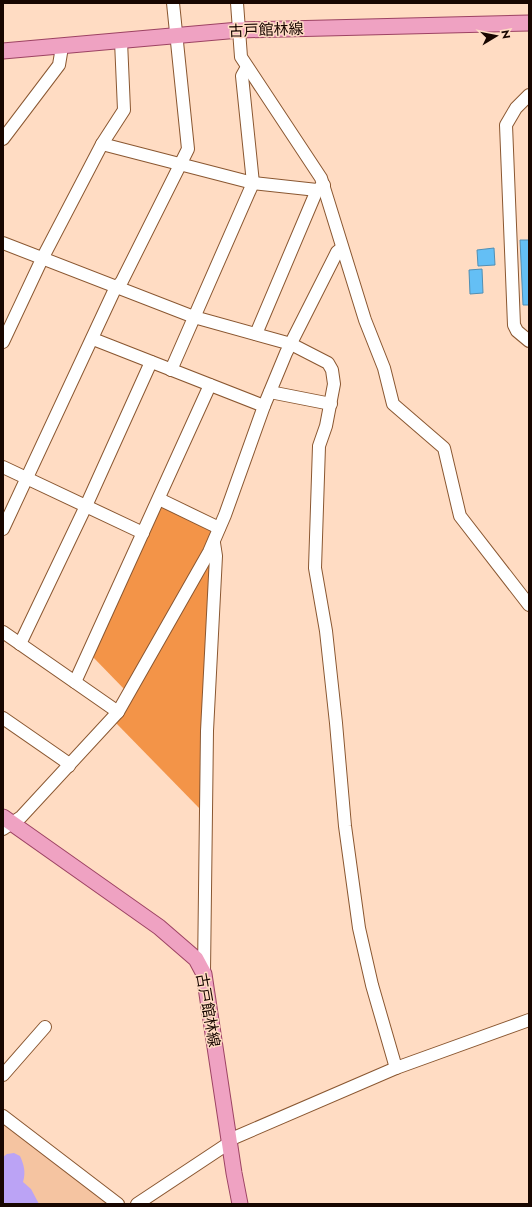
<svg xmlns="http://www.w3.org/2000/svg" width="532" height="1207" viewBox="0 0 532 1207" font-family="Jost,'Noto Sans JP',sans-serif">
<rect width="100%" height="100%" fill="#ffdcc3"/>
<polygon fill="#f5c4a1" points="3,1121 106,1199 107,1204 3,1204"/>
<g fill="#f39448">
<polygon points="157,502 214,530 209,543 126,691 92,656"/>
<polygon points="212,553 201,810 116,723"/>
</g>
<path fill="#bba3f5" d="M 14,1153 L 20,1156 C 24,1165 26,1172 23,1182 L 31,1189 L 39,1204 L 3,1204 L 3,1157 L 7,1154 Z"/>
<g fill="#64bff5" stroke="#518fb4">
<polygon points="520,240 529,240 529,305 523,305"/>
<polygon points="494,248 495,265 478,266 477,250"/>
<polygon points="482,269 483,293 470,294 469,270"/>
</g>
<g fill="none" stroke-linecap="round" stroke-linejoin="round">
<defs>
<g id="minor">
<polyline points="237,3 241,57 321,178 365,320 384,368 393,404 444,448 460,516 529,605"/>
<polyline points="529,95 516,108 506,125 514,325 517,331 529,341"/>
<polyline points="3,139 59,65 62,47"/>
<polyline points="102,144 253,183 317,190 324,185"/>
<polyline points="3,243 194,317 291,344 328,363 332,370 334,384 326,426 319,446 315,568 326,631 336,723 345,826 359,928 372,985 396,1068"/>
<polyline points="256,334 317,190"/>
<polyline points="93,339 264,406"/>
<polyline points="3,342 42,259 102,144 124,110 121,41"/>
<polyline points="171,370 253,183 242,76 247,67"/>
<polyline points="270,392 331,404"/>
<polyline points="3,467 143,533"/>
<polyline points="159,499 219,528"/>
<polyline points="3,529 114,291 122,281 188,149 173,3"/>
<polyline points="3,632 118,712"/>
<polyline points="20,644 86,506 151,362"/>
<polyline points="75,682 210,385"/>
<polyline points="3,718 65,761 69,766"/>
<polyline points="3,829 21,817 118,712 209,552 225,515 264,406 286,353 337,252 342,248"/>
<polyline points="204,972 207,731 216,556 214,543"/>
<polyline points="3,1075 45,1027"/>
<polyline points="3,1116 118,1204"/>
<polyline points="229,1140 396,1068 529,1020"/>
<polyline points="137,1204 229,1143"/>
</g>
<g id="major">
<polyline points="3,51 239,30 529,23"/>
<polyline points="3,817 159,927 196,959 204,974 234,1173 240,1204"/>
</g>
</defs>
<use href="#minor" stroke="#8a5731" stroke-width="14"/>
<use href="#major" stroke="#9d4363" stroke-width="17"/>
<use href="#minor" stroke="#fff" stroke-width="12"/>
<use href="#major" stroke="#efa2c2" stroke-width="15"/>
</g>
<g text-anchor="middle" stroke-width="3" stroke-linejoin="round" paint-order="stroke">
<g font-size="15" fill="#180600" stroke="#ffdcc3">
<text transform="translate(266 30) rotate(-2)" y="5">古戸館林線</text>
<text transform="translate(208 1010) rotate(80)" y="5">古戸館林線</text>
</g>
</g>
<rect width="532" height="1207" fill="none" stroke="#180600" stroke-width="8"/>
<g transform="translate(496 36) rotate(80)" stroke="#ffdcc3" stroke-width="3" paint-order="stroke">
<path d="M0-3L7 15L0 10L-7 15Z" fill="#180600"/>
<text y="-6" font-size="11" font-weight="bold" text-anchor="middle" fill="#180600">N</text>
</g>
</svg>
